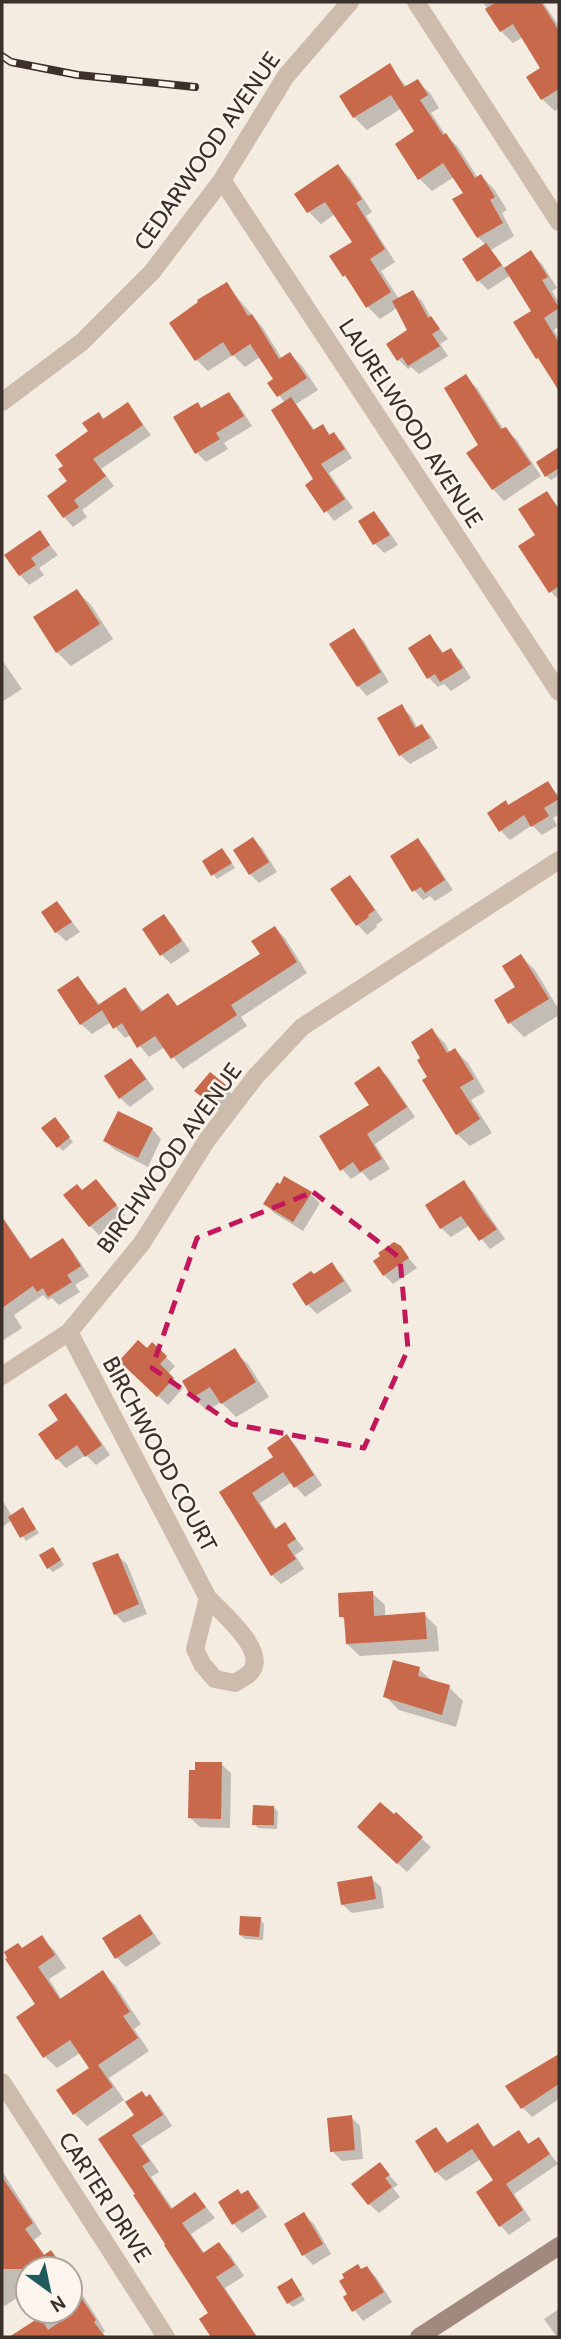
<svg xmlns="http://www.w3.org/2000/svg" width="561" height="2339" viewBox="0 0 561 2339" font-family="Cabin,sans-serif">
<rect width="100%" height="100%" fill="#f4ebe1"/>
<g fill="#0003">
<polygon points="483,2 543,2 559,26 559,108 555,111 542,99 543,68 523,37 513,43 501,31"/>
<polygon points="389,66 407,87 417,81 430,93 439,108 431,113 445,134 458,147 478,178 481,176 494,189 507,210 502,213 514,236 491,250 505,269 531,253 542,264 557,288 552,291 559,303 559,326 554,330 559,339 559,388 515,322 533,311 511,275 488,290 478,280 486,245 478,237 465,193 454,177 432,191 419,178 417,131 402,108 367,130 354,117 341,96"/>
<polygon points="338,166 350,178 372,212 366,216 395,262 381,271 399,299 412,292 422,301 431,318 448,339 440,344 448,356 419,374 411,367 408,369 398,359 410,331 397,308 380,319 368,307 331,257 354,242 335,214 321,224 309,212 297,194"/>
<polygon points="226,284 263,328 282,359 290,354 302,366 318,390 296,404 315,431 322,427 331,435 334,434 342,442 352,458 329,473 353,508 334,521 307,485 316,480 285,403 270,383 275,380 260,357 245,367 233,355 208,371 197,360"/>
<polygon points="465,376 477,388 504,430 505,429 517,440 541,476 504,501 493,489 480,446"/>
<polygon points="229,394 238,404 252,426 224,443 228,449 206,462 197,453 197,404 203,410"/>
<polygon points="127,404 151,435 101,469 114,486 82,510 87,517 73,527 64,517 69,482 90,432 98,414 104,420"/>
<polygon points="554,453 559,458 559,475 551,480 546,476"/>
<polygon points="546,493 559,507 559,600 551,592 537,535"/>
<polygon points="373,513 383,523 398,545 384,553 375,544 360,522"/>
<polygon points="40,533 58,555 39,568 44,575 29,585 20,575"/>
<polygon points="77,591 91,605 113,639 71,666 57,652"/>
<polygon points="353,630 363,640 389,682 367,696 358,686"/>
<polygon points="430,637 445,654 451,650 460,660 471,678 451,691 444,684 438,687 429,678"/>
<polygon points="2,660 22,689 2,702"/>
<polygon points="401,706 411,716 418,729 422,726 431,736 438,748 410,764 400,755"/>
<polygon points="548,783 559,796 559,814 553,818 557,826 542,835 532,825 510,840 501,831 509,806"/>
<polygon points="253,839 262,848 277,872 259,883 250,874"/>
<polygon points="418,840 427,850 453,890 435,901 430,896 423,900 414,890"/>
<polygon points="226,855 235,868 217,879 204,862"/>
<polygon points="350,877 359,887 383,920 376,925 377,927 367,935 358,925 333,889"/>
<polygon points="57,903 80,932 66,941 56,932"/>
<polygon points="163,916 173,926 190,951 171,964 162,955"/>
<polygon points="275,928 285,938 307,973 241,1017 247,1026 183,1069 165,1047 149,1057 131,1035 125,1038 111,1022 92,1034 81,1024 78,978 100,1005 125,989 144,1012 168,996 179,1007 262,955"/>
<polygon points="521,956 535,970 559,1010 559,1015 524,1037 510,1023 496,1001 517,988"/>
<polygon points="432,1031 445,1043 450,1053 455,1050 468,1063 485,1092 471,1100 492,1133 470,1146 457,1134"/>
<polygon points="131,1060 140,1069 154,1089 130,1107 120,1098"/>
<polygon points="379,1068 388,1077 415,1117 375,1144 390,1169 370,1181 362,1172 351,1179 342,1169 371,1106"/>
<polygon points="225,1086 234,1096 221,1112 206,1100"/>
<polygon points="59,1124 73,1142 63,1151 58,1146"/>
<polygon points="152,1129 161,1139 148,1167 115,1150 105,1141"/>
<polygon points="96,1182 125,1215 99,1235 90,1226 83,1192"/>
<polygon points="463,1183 473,1192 505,1239 490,1249 470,1225 451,1237 441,1228"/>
<polygon points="310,1194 320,1203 303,1231 274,1213 265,1204"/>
<polygon points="2,1216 32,1260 63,1240 72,1250 89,1276 75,1285 80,1292 59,1305 52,1298 48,1300 43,1295 14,1315 22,1328 2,1341 2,1287 14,1279 2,1261"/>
<polygon points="400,1248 417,1268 393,1284 384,1275"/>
<polygon points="331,1265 341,1274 352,1291 317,1314 308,1305 314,1276"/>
<polygon points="147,1351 166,1357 175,1366 168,1374 183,1388 168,1405 130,1370"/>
<polygon points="234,1351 248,1364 269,1397 236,1417 221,1402 207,1411 193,1397"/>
<polygon points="66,1395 75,1404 110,1455 96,1465 86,1455 66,1468 57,1459"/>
<polygon points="287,1437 296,1446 322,1485 305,1497 292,1482 260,1503 277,1530 285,1525 304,1549 295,1555 304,1569 281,1584 272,1575 221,1493 275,1457"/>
<polygon points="2,1500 12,1516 23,1510 39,1533 26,1541 12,1520 2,1527"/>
<polygon points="53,1549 64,1565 53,1572 48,1568"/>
<polygon points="117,1555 127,1564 147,1614 124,1623 115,1614"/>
<polygon points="372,1593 385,1605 385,1617 424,1614 437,1627 439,1651 360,1656 347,1644 346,1621 341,1616"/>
<polygon points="419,1669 433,1682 449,1687 463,1701 456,1727 399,1710 385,1696"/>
<polygon points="221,1764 231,1773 230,1828 200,1827 190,1818"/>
<polygon points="274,1807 278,1812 277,1829 258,1828 254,1824"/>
<polygon points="359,1827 421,1838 431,1847 407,1872"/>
<polygon points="371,1878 381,1887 384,1908 352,1913 342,1904"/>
<polygon points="140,1916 149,1926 161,1944 126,1967 116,1957"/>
<polygon points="260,1919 264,1924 263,1940 245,1939 240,1935"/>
<polygon points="42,1938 54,1950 66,1968 49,1979 62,2000 103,1973 115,1985 141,2024 134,2029 149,2051 109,2078 124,2100 87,2126 75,2114 91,2068 80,2053 57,2068 45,2057 38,2005 23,1950"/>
<polygon points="559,2055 559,2099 532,2117 523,2108 508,2086"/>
<polygon points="150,2097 160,2107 172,2126 141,2146 159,2172 151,2177 173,2209 195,2194 215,2218 191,2234 205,2254 219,2244 230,2255 244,2276 225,2288 257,2337 214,2337 201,2319 211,2313 138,2194 101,2140 136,2116"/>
<polygon points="351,2117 360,2126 363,2159 342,2161 332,2151"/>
<polygon points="477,2125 495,2148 519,2133 530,2145 539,2139 558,2164 514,2194 531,2220 509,2235 500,2225 495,2181 481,2159 446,2181 436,2172 436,2129 449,2144"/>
<polygon points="379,2164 398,2185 393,2188 400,2197 379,2213 369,2204"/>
<polygon points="2,2171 42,2234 34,2240 45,2256 51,2252 66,2269 28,2269 28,2290 5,2306 2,2303 2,2265 15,2256 2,2236"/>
<polygon points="247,2192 257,2202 267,2217 242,2233 233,2223 242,2196"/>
<polygon points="304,2215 314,2224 331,2254 313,2265 304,2255 286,2225"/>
<polygon points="367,2268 376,2277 392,2302 363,2321 345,2298 362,2271"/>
<polygon points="70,2275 105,2331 103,2333 106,2337 26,2337 22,2331 53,2311 70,2311"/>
<polygon points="292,2280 305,2300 293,2307 288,2303"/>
<polygon points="559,2309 559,2337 557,2337 544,2319"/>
</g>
<g fill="#c8694b">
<polygon points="497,2 541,2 559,31 559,89 541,100 526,77 540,68 513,24 500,32 485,9"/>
<polygon points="390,63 404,87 418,79 428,95 420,100 443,135 446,133 475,178 481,174 495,197 490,200 503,223 477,238 452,199 463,193 443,163 418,180 395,144 414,131 391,95 353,118 339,96"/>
<polygon points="338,164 362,199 356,203 385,249 370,259 391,292 366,308 345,275 343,277 329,256 352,242 325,202 307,213 294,194"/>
<polygon points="486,243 502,265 477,282 462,259"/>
<polygon points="531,250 548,277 542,280 559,308 544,318 559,343 559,391 538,358 536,359 513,322 531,311 504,268"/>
<polygon points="227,282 248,316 252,314 279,359 290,352 307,378 277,397 267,383 273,379 250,344 232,356 223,342 195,361 169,323 198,302 197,300"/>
<polygon points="413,290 428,318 431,316 440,329 432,334 440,346 408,366 402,357 397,361 386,344 407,330 392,301"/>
<polygon points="466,374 501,429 506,427 531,464 492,490 466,453 478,445 444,388"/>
<polygon points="229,392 244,416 216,433 220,439 195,454 173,417 198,402 201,408"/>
<polygon points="291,397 313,430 323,424 329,435 334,432 345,449 321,464 345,499 324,513 305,485 313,479 271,410"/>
<polygon points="128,402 143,425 93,459 106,476 74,500 79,507 63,518 47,496 67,481 58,469 63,466 55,455 88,431 82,423 99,412 103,419"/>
<polygon points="559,447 559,468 545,477 536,462"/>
<polygon points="547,491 559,510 559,586 549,593 518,546 535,535 518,509"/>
<polygon points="374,511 390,535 373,545 358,521"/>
<polygon points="40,530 50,545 31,558 36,565 19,576 4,555"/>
<polygon points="77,589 100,624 56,653 33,617"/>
<polygon points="354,628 381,672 357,687 329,644"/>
<polygon points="430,634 442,653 451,648 463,668 440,682 435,674 427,679 408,648"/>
<polygon points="402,704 415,728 422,724 430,738 399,756 377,718"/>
<polygon points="548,781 559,799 544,808 549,816 531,827 524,815 499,832 487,813 506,800 508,805"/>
<polygon points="253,837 269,862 249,875 233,850"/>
<polygon points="418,838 445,880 425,893 421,887 412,892 390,856"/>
<polygon points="222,848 232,863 211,876 202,861"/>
<polygon points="350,875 375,910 368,915 369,917 356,926 330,889"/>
<polygon points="57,901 72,922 55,933 41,912"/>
<polygon points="164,914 182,941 160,956 142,929"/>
<polygon points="275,926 297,962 231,1005 237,1015 171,1059 155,1036 137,1048 122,1023 113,1029 102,1010 80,1025 57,990 78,976 98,1005 125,987 141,1012 168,993 177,1006 260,954 251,941"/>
<polygon points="521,954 549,999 508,1024 494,1000 515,987 502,966"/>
<polygon points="432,1028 447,1053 455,1048 474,1079 460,1087 480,1119 456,1135 422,1080 427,1077 417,1060 420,1058 411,1042"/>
<polygon points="131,1058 146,1079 119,1099 104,1076"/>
<polygon points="379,1066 407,1107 367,1134 382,1159 360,1172 353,1162 340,1171 319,1136 369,1105 354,1083"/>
<polygon points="210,1072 226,1085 211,1104 194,1091"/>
<polygon points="118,1111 153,1128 138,1158 103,1141"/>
<polygon points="55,1117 70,1137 57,1148 41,1128"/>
<polygon points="284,1176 312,1192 293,1222 263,1204 277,1182 280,1184"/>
<polygon points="96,1179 117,1205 89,1227 63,1195 77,1184 82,1190"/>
<polygon points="464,1180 483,1211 497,1229 479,1241 461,1216 440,1229 425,1205"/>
<polygon points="2,1217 30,1259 63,1238 81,1266 67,1275 72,1282 48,1297 43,1288 37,1292 33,1286 2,1308"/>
<polygon points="394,1242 401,1246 409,1258 383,1276 373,1261 380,1256 378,1253"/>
<polygon points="332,1262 344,1281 306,1306 292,1284 311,1271 314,1274"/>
<polygon points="138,1340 147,1348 152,1342 167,1356 160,1364 174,1378 157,1397 119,1361"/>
<polygon points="235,1348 256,1382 221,1404 210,1387 192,1398 182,1381"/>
<polygon points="66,1393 102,1445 85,1457 77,1445 56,1460 38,1434 58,1420 48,1405"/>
<polygon points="287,1434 314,1475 294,1488 283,1472 252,1493 275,1529 285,1522 296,1539 287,1545 296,1559 271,1576 219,1492 273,1457 267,1448"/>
<polygon points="23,1507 36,1529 20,1538 8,1517"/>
<polygon points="53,1547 61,1560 47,1569 39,1555"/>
<polygon points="118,1553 139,1604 114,1615 92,1563"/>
<polygon points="373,1591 374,1616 425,1612 427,1639 346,1644 344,1617 339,1617 338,1593"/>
<polygon points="393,1660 420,1667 418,1676 450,1685 442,1715 383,1697"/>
<polygon points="195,1762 222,1762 221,1819 188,1818 189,1770 195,1770"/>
<polygon points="380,1802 394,1814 396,1812 423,1837 397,1864 357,1827"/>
<polygon points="253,1805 274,1806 274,1825 252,1825"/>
<polygon points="372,1876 376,1899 341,1905 337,1882"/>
<polygon points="140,1914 153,1934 115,1959 102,1938"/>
<polygon points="240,1916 261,1917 259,1937 239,1935"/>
<polygon points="42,1935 55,1955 38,1967 60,1999 103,1970 130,2012 123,2016 138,2038 98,2065 113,2087 73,2115 56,2090 89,2068 70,2040 43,2058 16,2017 35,2004 5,1959 7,1958 4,1952 18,1943 22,1948"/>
<polygon points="559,2054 559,2084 521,2109 505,2086"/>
<polygon points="142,2091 146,2097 150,2094 163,2115 132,2135 150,2161 142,2166 171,2209 195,2192 206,2207 182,2223 203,2253 219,2242 235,2265 216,2277 257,2337 211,2337 199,2319 208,2313 164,2245 165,2244 133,2195 135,2194 98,2139 134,2115 125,2102"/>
<polygon points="352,2115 355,2150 330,2152 327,2118"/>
<polygon points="478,2123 493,2147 519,2130 528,2144 539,2137 550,2154 506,2184 523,2210 499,2227 476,2192 493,2180 472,2149 435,2173 415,2141 436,2127 447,2143"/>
<polygon points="380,2162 390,2175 385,2178 392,2187 368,2205 351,2184"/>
<polygon points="2,2177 33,2223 25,2229 44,2255 51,2250 64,2269 2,2269"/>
<polygon points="238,2189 241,2194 248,2190 259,2208 232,2225 218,2202"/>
<polygon points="304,2212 323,2244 302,2256 284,2224"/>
<polygon points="358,2264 361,2269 367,2266 384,2292 352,2312 343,2297 347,2294 339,2281 344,2278 342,2274"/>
<polygon points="292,2278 302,2295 287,2304 277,2287"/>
<polygon points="70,2281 96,2320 94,2322 105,2337 9,2337 40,2317 48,2330 70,2315"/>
</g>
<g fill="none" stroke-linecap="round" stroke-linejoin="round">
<g stroke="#cdbbac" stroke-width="18">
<polyline points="416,2 559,222"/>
<polyline points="222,180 559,692"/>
<polyline points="2,402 82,342 152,272 222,180 286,76 350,2"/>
<path d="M 69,1332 L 208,1598 L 195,1649 L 202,1664 L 215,1679 L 235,1683 C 239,1680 245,1677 249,1674 C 271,1653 222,1613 208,1598"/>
<polyline points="2,1376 69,1332 142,1243 207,1140 256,1076 302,1027 559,860"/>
<polyline points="2,2082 166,2337"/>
</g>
<polyline stroke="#a18a7d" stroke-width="18" points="419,2337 559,2246"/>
<defs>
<polyline id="rail" points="2,56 11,62 78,75 195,87"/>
</defs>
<use href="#rail" stroke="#3b302b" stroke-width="8"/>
<use href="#rail" stroke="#fbf5ee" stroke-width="5" stroke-dasharray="16" stroke-linecap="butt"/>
</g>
<path fill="none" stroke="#c2185b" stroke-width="5" stroke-dasharray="14 9" stroke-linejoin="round" d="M 313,1192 L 400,1258 L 408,1349 L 364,1448 L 232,1424 L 152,1368 L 197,1238 Z"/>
<g text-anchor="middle" stroke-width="5" stroke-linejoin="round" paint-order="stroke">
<g font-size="23" fill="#3b302b" stroke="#fbf5ee">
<text transform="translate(207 151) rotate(-55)" y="8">CEDARWOOD AVENUE</text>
<text transform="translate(411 423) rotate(57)" y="8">LAURELWOOD AVENUE</text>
<text transform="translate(169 1158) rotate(-54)" y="8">BIRCHWOOD AVENUE</text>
<text transform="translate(160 1454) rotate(62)" y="8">BIRCHWOOD COURT</text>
<text transform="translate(105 2197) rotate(57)" y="8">CARTER DRIVE</text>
</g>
</g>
<rect width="561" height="2339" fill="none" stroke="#3b302b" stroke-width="7"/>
<g transform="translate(49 2290) rotate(147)"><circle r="33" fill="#fbf5ee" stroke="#aea6a0" stroke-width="2"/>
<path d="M0-5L12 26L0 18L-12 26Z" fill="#1f5a5e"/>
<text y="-10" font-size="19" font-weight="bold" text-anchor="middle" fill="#3b302b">N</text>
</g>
</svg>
